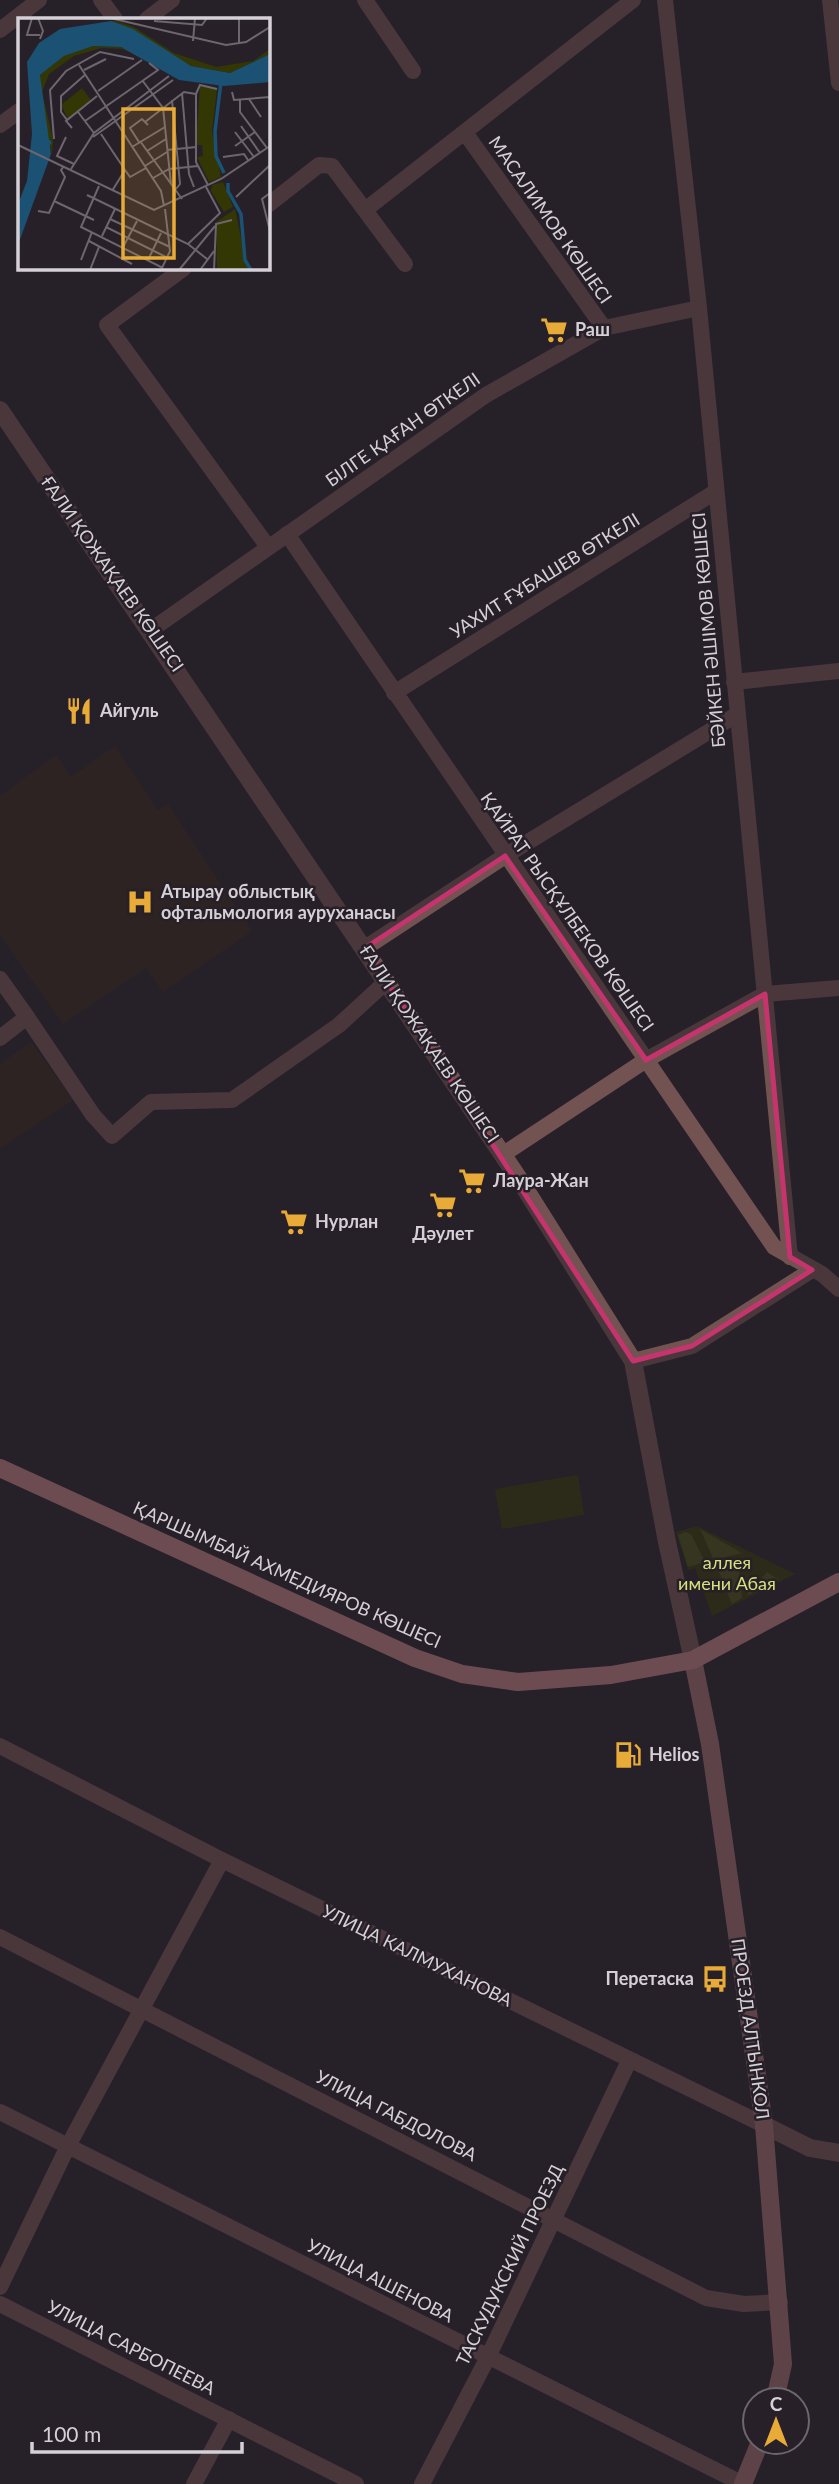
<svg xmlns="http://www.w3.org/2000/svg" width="839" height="2484" viewBox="0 0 839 2484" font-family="Lato,sans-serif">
<rect width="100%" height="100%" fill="#272029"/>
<g fill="#36261b">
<polygon points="115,746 158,810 168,804 252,931 163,992 146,968 63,1024 0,935 0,796 56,755 71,777"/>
<polygon points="31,1042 73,1100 0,1149 0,1064"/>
</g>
<g fill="#333703">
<polygon points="578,1475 584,1515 502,1529 495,1489"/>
<polygon points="697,1526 795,1574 712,1616 695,1568 688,1570 676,1532"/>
</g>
<g fill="#4a4f15">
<polygon points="700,1529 742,1553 714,1560"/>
<polygon points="685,1532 691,1534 705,1562 688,1567 678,1535"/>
<polygon points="731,1562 738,1562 742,1598 732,1604 717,1567"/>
<polygon points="767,1572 779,1580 748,1595 743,1579 756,1585"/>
</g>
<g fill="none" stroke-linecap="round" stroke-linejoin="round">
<g stroke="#735252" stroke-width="16">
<polyline points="101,0 115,19"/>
<polyline points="365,0 413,71"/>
<polyline points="665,0 699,308 790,1257"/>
<polyline points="830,0 839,83"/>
<polyline points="147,19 172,0"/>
<polyline points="0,30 39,0"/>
<polyline points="0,125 19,111"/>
<polyline points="466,134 604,328"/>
<polyline points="268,205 319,165 332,166 405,264"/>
<polyline points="365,210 633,0"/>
<polyline points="184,268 107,325 268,547"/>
<polyline points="287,534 774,1247 822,1274 839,1289"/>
<polyline points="151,630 486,395 604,328 699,308"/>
<polyline points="734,682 839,671"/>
<polyline points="394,693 715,492"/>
<polyline points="365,948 505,856 736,715"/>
<polyline points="0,979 27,1017"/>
<polyline points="0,1038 27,1017 93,1115 112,1136 151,1102 232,1100 339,1025 387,981"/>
<polyline points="502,1155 646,1060 765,994 839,988"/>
<polyline points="633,1361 692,1346 812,1270"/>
<polyline points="0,1746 222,1860 764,2125"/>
<polyline points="0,1937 706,2298 744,2304 780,2302"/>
<polyline points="0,2112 743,2484"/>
<polyline points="0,2287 68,2146 222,1860"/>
<polyline points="0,2304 356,2484"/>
<polyline points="194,2484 229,2419"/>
<polyline points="422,2484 488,2357 629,2061"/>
</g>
<g stroke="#735252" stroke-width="18">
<polyline points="0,410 519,1179 633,1361 667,1542 693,1660"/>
<polyline points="764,2125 810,2148 839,2153"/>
</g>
<g stroke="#a16d6c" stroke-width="18">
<polyline points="693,1660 710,1744 764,2125 783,2364 775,2400"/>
<polyline points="743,2484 760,2442"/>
</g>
<polyline stroke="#c48180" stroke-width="18" points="0,1468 415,1658 462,1674 518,1682 611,1675 693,1660 839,1582"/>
</g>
<path d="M0 0H839V2484H0ZM 505,856 L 646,1060 L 765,994 L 790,1257 L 812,1270 L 692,1346 L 633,1361 L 365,948 Z" fill="#272029" fill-opacity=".55" fill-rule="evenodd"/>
<path fill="none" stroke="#c5346d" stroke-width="5" stroke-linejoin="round" d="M 505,856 L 646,1060 L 765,994 L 790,1257 L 812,1270 L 692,1346 L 633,1361 L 365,948 Z"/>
<defs>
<symbol id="supermarket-bare" viewBox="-9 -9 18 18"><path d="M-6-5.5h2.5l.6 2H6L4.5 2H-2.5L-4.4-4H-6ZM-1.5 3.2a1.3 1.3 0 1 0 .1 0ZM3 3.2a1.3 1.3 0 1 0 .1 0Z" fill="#e8ab37" stroke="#272029" stroke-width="2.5" paint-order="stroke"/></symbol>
<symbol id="restaurant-bare" viewBox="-9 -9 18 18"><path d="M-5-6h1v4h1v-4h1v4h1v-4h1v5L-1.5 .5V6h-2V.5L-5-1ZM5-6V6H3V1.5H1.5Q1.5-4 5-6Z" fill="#e8ab37" stroke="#272029" stroke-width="2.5" paint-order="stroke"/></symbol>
<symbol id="hospital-bare" viewBox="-9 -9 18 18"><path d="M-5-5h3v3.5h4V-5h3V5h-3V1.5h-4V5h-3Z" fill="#e8ab37" stroke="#272029" stroke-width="2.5" paint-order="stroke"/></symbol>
<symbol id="fuel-bare" viewBox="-9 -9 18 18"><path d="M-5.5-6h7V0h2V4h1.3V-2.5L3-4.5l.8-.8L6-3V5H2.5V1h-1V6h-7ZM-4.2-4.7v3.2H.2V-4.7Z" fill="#e8ab37" stroke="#272029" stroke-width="2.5" paint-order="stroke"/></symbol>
<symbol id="bus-bare" viewBox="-9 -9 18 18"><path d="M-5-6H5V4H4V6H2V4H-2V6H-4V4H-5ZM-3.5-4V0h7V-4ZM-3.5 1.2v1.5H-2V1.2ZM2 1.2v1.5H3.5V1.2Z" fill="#e8ab37" stroke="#272029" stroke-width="2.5" paint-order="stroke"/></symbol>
</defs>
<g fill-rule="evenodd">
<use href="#supermarket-bare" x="535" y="311" width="38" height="38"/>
<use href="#restaurant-bare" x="60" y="692" width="38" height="38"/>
<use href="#hospital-bare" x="121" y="883" width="38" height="38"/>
<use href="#supermarket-bare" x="453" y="1162" width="38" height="38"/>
<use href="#supermarket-bare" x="424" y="1186" width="38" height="38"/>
<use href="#supermarket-bare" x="275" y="1203" width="38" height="38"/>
<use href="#fuel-bare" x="609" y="1736" width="38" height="38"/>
<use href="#bus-bare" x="696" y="1960" width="38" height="38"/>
</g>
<g text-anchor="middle" stroke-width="5" stroke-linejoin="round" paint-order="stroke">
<g font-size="18" fill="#d5d0d6" stroke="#272029">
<text transform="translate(550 220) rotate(55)" y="6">МАСАЛИМОВ КӨШЕСІ</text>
<text transform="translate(403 430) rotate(-35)" y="6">БІЛГЕ ҚАҒАН ӨТКЕЛІ</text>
<text transform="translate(112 574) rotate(55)" y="6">ҒАЛИ ҚОЖАҚАЕВ КӨШЕСІ</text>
<text transform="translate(545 576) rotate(-32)" y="6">УАХИТ ҒҰБАШЕВ ӨТКЕЛІ</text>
<text transform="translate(709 630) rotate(-95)" y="6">БӘЙКЕН ӘШІМОВ КӨШЕСІ</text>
<text transform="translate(567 912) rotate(55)" y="6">ҚАЙРАТ РЫСҚҰЛБЕКОВ КӨШЕСІ</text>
<text transform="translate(429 1044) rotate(56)" y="6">ҒАЛИ ҚОЖАҚАЕВ КӨШЕСІ</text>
<text transform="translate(287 1575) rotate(24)" y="6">ҚАРШЫМБАЙ АХМЕДИЯРОВ КӨШЕСІ</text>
<text transform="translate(417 1956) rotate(26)" y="6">УЛИЦА КАЛМУХАНОВА</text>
<text transform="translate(750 2029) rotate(82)" y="6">ПРОЕЗД АЛТЫНКОЛ</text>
<text transform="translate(396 2116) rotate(27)" y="6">УЛИЦА ГАБДОЛОВА</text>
<text transform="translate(510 2265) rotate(-64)" y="6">ТАСКУДУКСКИЙ ПРОЕЗД</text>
<text transform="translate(380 2281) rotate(27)" y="6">УЛИЦА АШЕНОВА</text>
<text transform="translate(131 2348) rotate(27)" y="6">УЛИЦА САРБОПЕЕВА</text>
</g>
<g font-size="18" font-weight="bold" fill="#d5d0d6" stroke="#272029" text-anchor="start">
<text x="575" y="336">Раш</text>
<text x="100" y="717">Айгуль</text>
<text x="161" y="898">Атырау облыстық<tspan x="161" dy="21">офтальмология ауруханасы</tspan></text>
<text x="493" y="1187">Лаура-Жан</text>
<text x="315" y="1228">Нурлан</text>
<text x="443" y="1240" text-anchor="middle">Дәулет</text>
<text x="649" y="1761">Helios</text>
<text x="694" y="1985" text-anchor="end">Перетаска</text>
</g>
<g font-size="18" fill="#d6e27a" stroke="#272029">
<text x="727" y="1569">аллея<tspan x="727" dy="21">имени Абая</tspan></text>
</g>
</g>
<g transform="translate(18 18)">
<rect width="252" height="252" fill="#272029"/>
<path d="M 93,3 L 98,3 L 116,9 L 156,35 L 198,49 L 235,43 L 252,31 L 252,36 L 212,55 L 173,48 ZM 75,28 L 103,29 L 136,45 L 105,31 L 83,30 L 56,38 L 31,56 L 24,74 L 35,121 L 34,137 L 23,84 L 22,57 L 46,38 ZM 182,68 L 199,71 L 194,113 L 203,159 L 191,164 L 179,139 L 185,138 L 184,127 L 178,127 ZM 64,70 L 73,82 L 50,101 L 43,87 ZM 205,164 L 215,189 L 206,194 L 193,173 L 194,167 ZM 217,191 L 230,252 L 199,252 L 198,204 Z" fill="#333703"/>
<path d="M 93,3 L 115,11 L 173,48 L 212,55 L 252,36 L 252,64 L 206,68 L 161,62 L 103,29 L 75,28 L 46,38 L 22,57 L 33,136 L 0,227 L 0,186 L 9,163 L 14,116 L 9,44 L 21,25 L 42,11 Z" fill="#1b5172"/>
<path fill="none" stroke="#1b5172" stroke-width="3.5" d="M 203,64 L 197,113 L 198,138 L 206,155M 33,126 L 25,118 L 18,56 L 38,33 L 61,23 L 101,20 L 167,57 L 205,63 L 236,59 L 252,50M 210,165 L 210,173 L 223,196 L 227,242 L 233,252"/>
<path fill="none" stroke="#6d666e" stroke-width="2" d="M 14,0 L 9,17 L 22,17M 20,0 L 25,13 L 22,21M 92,0 L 208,27 L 228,24 L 252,9M 221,0 L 221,25M 136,3 L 184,7 L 189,0M 175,23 L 177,0M 61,47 L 143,173 L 146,188M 66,52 L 88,41M 124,62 L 145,90 L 153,166M 80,73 L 124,42M 214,74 L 216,82 L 252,79M 164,75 L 171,156 L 176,169M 231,81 L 243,99M 154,82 L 162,166 L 158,171M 222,82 L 222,94 L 249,130M 60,94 L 76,115M 49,102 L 43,94 L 43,78 L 68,56M 67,103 L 140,52 L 131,45M 127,104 L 166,74 L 178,76M 223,108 L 242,135M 54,110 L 48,103 L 79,78M 217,114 L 236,139M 83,116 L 107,152M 48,119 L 39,138 L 56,146M 75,119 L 155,62M 36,121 L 32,72 L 48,53 L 82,34 L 116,41M 122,123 L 164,181M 121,124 L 112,110 L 124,101 L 130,107M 0,127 L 136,192 L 203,161 L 252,128M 217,128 L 237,114M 114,129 L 147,109M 149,132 L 178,129M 129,133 L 148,121M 205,139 L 226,136 L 230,142M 127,148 L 149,134M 53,151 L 76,115 L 151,58M 135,160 L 151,151 L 180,148M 190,167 L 178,144 L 178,76 L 182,67 L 199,71M 81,168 L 63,209 L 145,250M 94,173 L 107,152 L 112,159 L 128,150M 252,175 L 244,181 L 252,213M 69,177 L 170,226 L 189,241M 218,179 L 252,147M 36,183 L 76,202M 20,193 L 31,195 L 47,159 L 43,152 L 46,148M 92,201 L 152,229M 88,209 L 150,240M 84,218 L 97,191M 71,223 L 114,246M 170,226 L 202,195 L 188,169M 105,229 L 119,203M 63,242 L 74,214M 130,242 L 143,215M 72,252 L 81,229M 143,252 L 152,233 L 147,191M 161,252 L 197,208M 182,252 L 196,233M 196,252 L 198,206 L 214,202"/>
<path fill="#e8ab37" fill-opacity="0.15" stroke="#e8ab37" stroke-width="3.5" d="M 105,91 L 156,91 L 156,240 L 105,240 Z"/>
<rect width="252" height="252" fill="none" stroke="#d5d0d6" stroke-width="3.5"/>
</g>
<g transform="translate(776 2421)"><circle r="33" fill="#272029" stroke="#6d666e" stroke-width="2"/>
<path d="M0-5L12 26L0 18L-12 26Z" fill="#e8ab37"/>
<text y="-10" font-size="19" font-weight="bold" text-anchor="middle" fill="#d5d0d6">С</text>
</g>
<path d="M32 2442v10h210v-10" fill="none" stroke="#d5d0d6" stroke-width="3.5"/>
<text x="42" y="2442" font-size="21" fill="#d5d0d6" stroke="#272029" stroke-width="5" paint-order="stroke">100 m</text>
</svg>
